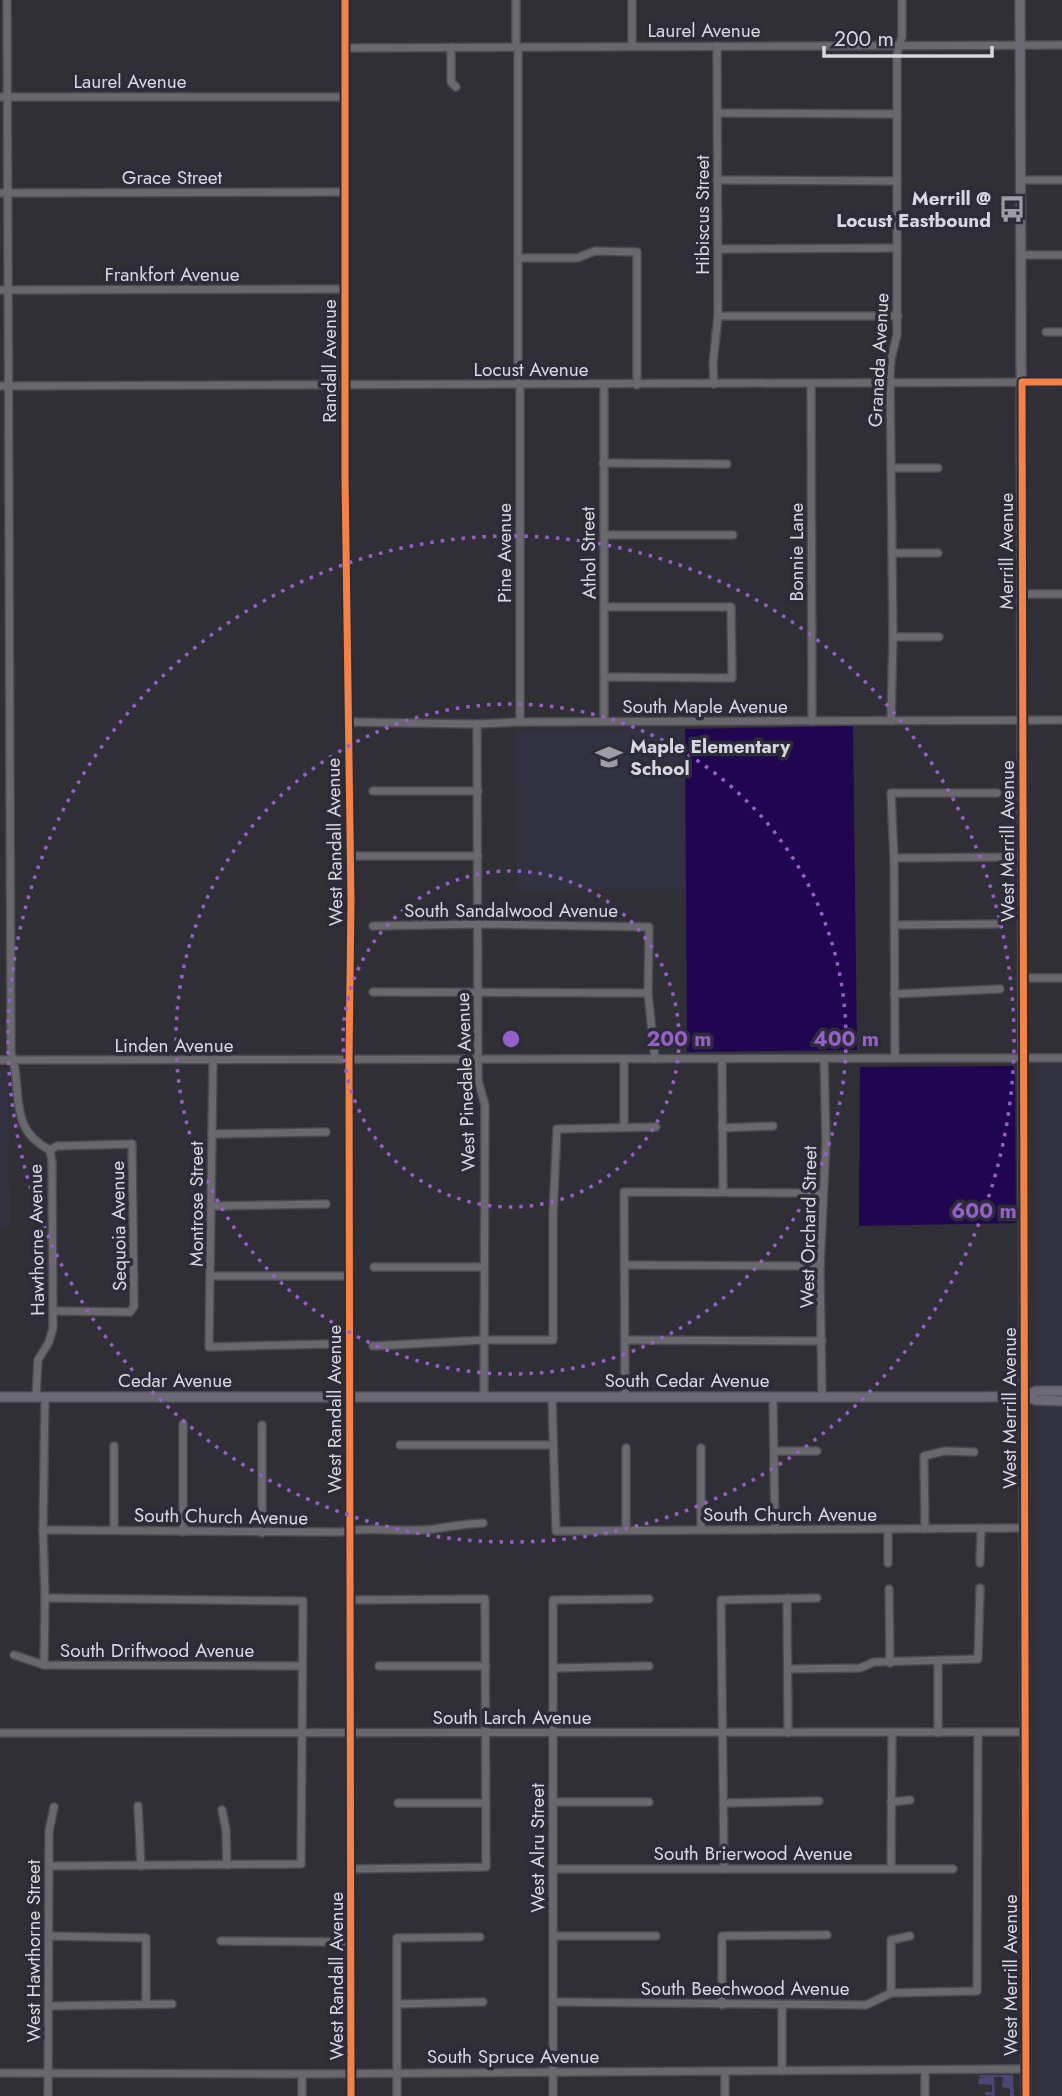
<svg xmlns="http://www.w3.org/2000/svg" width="1062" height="2096" viewBox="0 0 1062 2096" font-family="Jost,sans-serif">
<rect width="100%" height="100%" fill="#2f2f35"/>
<g fill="#323142">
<polygon points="685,729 686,889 517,890 516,730"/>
<rect x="1037" y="1065" width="25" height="1031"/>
<polygon points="0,1069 8,1069 10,1228 0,1228"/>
</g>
<polygon fill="#4b4674" points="980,2075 1013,2075 1014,2096 1010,2096 1010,2089 1002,2087 1003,2077 994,2077 995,2096 985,2095 985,2092 992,2092 992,2085 978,2084 979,2078 986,2078 979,2077"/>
<g fill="#200650">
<polygon points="853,726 857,1050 687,1052 685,729"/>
<polygon points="1013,1066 1015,1072 1016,1223 859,1226 860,1067"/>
</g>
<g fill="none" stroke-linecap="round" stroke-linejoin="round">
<defs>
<g id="minor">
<path d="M 7,0 L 11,1052 C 24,1090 6,1128 50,1150 L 52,1162 L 53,1328 L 49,1342 L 38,1360 L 36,1397"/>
<polyline points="345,0 345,478 351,901 349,1059 351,2096"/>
<polyline points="632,0 632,46"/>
<polyline points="451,47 451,82 456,87"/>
<polyline points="516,47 516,0"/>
<polyline points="345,48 1062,45"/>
<polyline points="0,97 345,97"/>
<polyline points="718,113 897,114"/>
<polyline points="717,180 897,181"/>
<polyline points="1021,180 1062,180"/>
<polyline points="0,193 345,192"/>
<polyline points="718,249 897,248"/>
<polyline points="1022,255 1062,255"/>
<polyline points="518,258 577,258 595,251 637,252 637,385"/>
<polyline points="0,290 344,289"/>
<polyline points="718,316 898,316"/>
<polyline points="1046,332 1062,332"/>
<polyline points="518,384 518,47"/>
<polyline points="520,384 520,722"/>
<polyline points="714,384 713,363 718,316 717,46"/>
<polyline points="811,384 812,721"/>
<polyline points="604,385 604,721"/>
<polyline points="0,386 1062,382"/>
<polyline points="603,463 727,464"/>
<polyline points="891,468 938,468"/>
<polyline points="604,535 733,535"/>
<polyline points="892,553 938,553"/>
<polyline points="1022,594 1062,594"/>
<polyline points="605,607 731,607 732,678 605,677"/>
<polyline points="893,637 939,637"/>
<polyline points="891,721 893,637 890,373 891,359 897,335 897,54 902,37 902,0"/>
<polyline points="348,722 477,724 520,722 1062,720"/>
<polyline points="477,724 478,1080 485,1105 484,1397"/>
<polyline points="373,791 478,791"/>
<polyline points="350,856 478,856"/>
<polyline points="894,858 1023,857"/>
<polyline points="894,925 997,924"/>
<polyline points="373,926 479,924 649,927 648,993 655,1059"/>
<polyline points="1024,978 1062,978"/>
<polyline points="373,992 648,993"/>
<polyline points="894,994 1000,989"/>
<polyline points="895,1058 894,858 891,793 997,793"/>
<polyline points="624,1059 624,1126"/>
<polyline points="0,1060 1062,1058"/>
<polyline points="722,1060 723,1192"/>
<polyline points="213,1061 209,1347 328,1344"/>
<polyline points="722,1128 773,1126"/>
<polyline points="212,1134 326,1132"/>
<polyline points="50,1150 57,1146 132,1144 134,1306 130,1312 53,1311"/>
<polyline points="212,1206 326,1204"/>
<polyline points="625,1265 820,1266"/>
<polyline points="374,1267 484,1267"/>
<polyline points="211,1276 349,1276"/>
<polyline points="625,1340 822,1341"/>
<polyline points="373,1346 484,1340 553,1340 553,1214 557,1129 656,1127"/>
<polyline points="625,1397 624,1192 822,1193"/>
<polyline points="773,1397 775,1530"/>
<polyline points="822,1397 820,1266 826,1142 824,1059"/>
<polyline points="552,1398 556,1531 1025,1528"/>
<polyline points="183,1424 183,1532"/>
<polyline points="262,1425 262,1533"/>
<polyline points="400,1445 553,1445"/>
<polyline points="701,1448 701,1530"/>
<polyline points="774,1451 817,1451"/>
<polyline points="925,1529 924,1456 945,1451 974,1452"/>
<path d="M 43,1530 L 340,1532 C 371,1526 403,1533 434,1529 C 452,1526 464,1524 483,1523"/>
<polyline points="114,1530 114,1446"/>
<polyline points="626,1530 626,1448"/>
<polyline points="888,1530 888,1563"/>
<polyline points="980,1563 981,1528"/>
<polyline points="889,1589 890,1663"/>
<polyline points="45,1598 303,1601 301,1864 49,1866"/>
<polyline points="787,1598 788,1733"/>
<polyline points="350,1600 485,1599 486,1867 351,1869"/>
<polyline points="14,1655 44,1665 301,1666"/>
<polyline points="44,1665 45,1598 43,1530 45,1397"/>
<polyline points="379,1666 486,1666"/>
<polyline points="553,1668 649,1666"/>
<polyline points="788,1669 860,1668 874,1662 978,1659 980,1588"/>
<polyline points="0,1733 1025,1732"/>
<polyline points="938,1733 938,1661"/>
<polyline points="553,1802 649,1802"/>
<polyline points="891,1802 910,1800"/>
<polyline points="398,1803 486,1803"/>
<polyline points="724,1803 819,1801"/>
<polyline points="138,1806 141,1866"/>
<polyline points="222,1810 226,1830 227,1865"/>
<polyline points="891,1868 892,1733"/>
<polyline points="553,1869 953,1869"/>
<polyline points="724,1869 721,1600 817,1598"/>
<polyline points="49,1936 146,1938 146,2004"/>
<polyline points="553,1936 656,1936"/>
<polyline points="221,1941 351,1942"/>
<polyline points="891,1993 891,1940 910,1936"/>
<polyline points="553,2002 866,2005 891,1993 977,1991 978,1733"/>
<polyline points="397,2004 483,2002"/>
<polyline points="722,2005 722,1936 827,1935"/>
<polyline points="782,2005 782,2071"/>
<polyline points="49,2006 172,2004"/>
<polyline points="925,2070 925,2096"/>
<polyline points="725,2071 725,2096"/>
<polyline points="0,2073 302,2074 1026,2069"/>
<polyline points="48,2096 49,1831 54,1807"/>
<polyline points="302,2096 302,2074"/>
<polyline points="397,2096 397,1938 480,1937"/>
<polyline points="553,2096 553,1600 649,1599"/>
</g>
<g id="major">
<polyline points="1020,0 1026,2096"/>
<polyline points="1025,1396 1036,1400 1062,1401"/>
<polyline points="0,1397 980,1397 1025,1396 1036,1391 1062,1391"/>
</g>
</defs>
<use href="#minor" stroke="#4a4a50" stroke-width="10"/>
<use href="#major" stroke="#4a4a50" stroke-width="12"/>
<use href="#minor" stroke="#68686d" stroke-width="7"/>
<use href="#major" stroke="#6b6a74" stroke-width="9"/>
<defs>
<g id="cycleway">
<polyline points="345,0 345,478 351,901 349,1059 351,2096"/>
<polyline points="1026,2096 1022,382 1062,382"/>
</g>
</defs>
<use href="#cycleway" stroke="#2c2c38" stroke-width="11"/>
<use href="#cycleway" stroke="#f48246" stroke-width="7"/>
</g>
<g fill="none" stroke="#975fc9" stroke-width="3.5" stroke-dasharray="3.5 7">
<circle cx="511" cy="1039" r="168"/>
<circle cx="511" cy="1039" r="335"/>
<circle cx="511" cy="1039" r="503"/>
</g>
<defs>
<symbol id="bus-bare" viewBox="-9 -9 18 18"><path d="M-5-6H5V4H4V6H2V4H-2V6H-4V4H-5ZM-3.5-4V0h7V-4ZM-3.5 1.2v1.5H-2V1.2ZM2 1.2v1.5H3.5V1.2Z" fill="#9d9ca4" stroke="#2c2c38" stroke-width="2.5" paint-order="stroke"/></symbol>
<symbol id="school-bare" viewBox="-9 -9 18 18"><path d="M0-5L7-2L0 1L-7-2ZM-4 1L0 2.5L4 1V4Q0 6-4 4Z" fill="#9d9ca4" stroke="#2c2c38" stroke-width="2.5" paint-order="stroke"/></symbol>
</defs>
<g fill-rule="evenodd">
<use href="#bus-bare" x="993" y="190" width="38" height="38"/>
<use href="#school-bare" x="590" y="738" width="38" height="38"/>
</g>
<g text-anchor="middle" stroke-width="7" stroke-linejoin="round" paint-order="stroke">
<g font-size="19" fill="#d8d7e0" stroke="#2c2c38">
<text x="704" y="37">Laurel Avenue</text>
<text x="130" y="88">Laurel Avenue</text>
<text x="172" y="184">Grace Street</text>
<text transform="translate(702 215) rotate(-90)" y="7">Hibiscus Street</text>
<text x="172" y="281">Frankfort Avenue</text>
<text transform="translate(878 360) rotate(-87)" y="7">Granada Avenue</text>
<text transform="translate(329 361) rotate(-90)" y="7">Randall Avenue</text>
<text x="531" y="376">Locust Avenue</text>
<text transform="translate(1006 551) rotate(-90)" y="7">Merrill Avenue</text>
<text transform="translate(796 552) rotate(-90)" y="7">Bonnie Lane</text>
<text transform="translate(504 553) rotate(-90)" y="7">Pine Avenue</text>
<text transform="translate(588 553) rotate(-91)" y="7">Athol Street</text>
<text x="705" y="713">South Maple Avenue</text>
<text transform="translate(1007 841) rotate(-90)" y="7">West Merrill Avenue</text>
<text transform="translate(334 842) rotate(-91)" y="7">West Randall Avenue</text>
<text x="511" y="917">South Sandalwood Avenue</text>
<text x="174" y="1052">Linden Avenue</text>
<text transform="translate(465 1082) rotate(-92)" y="7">West Pinedale Avenue</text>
<text transform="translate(196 1204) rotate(-90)" y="7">Montrose Street</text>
<text transform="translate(118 1226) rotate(-91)" y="7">Sequoia Avenue</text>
<text transform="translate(808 1227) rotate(-89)" y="7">West Orchard Street</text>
<text transform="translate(36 1240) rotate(-91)" y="7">Hawthorne Avenue</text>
<text x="175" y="1387">Cedar Avenue</text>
<text x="687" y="1387">South Cedar Avenue</text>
<text transform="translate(1009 1408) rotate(-90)" y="7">West Merrill Avenue</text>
<text transform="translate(334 1409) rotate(-90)" y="7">West Randall Avenue</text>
<text x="790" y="1521">South Church Avenue</text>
<text transform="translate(221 1516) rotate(1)" y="7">South Church Avenue</text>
<text x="157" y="1657">South Driftwood Avenue</text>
<text x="512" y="1724">South Larch Avenue</text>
<text transform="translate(537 1848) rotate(-90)" y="7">West Alru Street</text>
<text x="753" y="1860">South Brierwood Avenue</text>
<text transform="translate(33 1951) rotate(-90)" y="7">West Hawthorne Street</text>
<text transform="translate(1010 1975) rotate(-90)" y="7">West Merrill Avenue</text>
<text transform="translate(336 1976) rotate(-90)" y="7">West Randall Avenue</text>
<text x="745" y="1995">South Beechwood Avenue</text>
<text x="513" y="2063">South Spruce Avenue</text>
</g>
<g font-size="19" font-weight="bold" fill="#d8d7e0" stroke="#2c2c38" text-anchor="end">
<text x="991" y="205">Merrill @<tspan x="991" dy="22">Locust Eastbound</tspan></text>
<text x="630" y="753" text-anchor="start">Maple Elementary<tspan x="630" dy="22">School</tspan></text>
</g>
</g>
<circle cx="511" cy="1039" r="10" fill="#975fc9" stroke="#2c2c38" stroke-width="3.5"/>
<g font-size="21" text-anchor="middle" font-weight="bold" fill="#975fc9" stroke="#2c2c38" stroke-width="7" stroke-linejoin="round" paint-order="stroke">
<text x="679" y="1046">200 m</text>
<text x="846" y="1046">400 m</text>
<text x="984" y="1218">600 m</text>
</g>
<path d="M824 46v10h168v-10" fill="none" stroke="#d8d7e0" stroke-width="3.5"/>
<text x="834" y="46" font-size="21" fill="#d8d7e0" stroke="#2c2c38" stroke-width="5" paint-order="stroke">200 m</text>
</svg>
